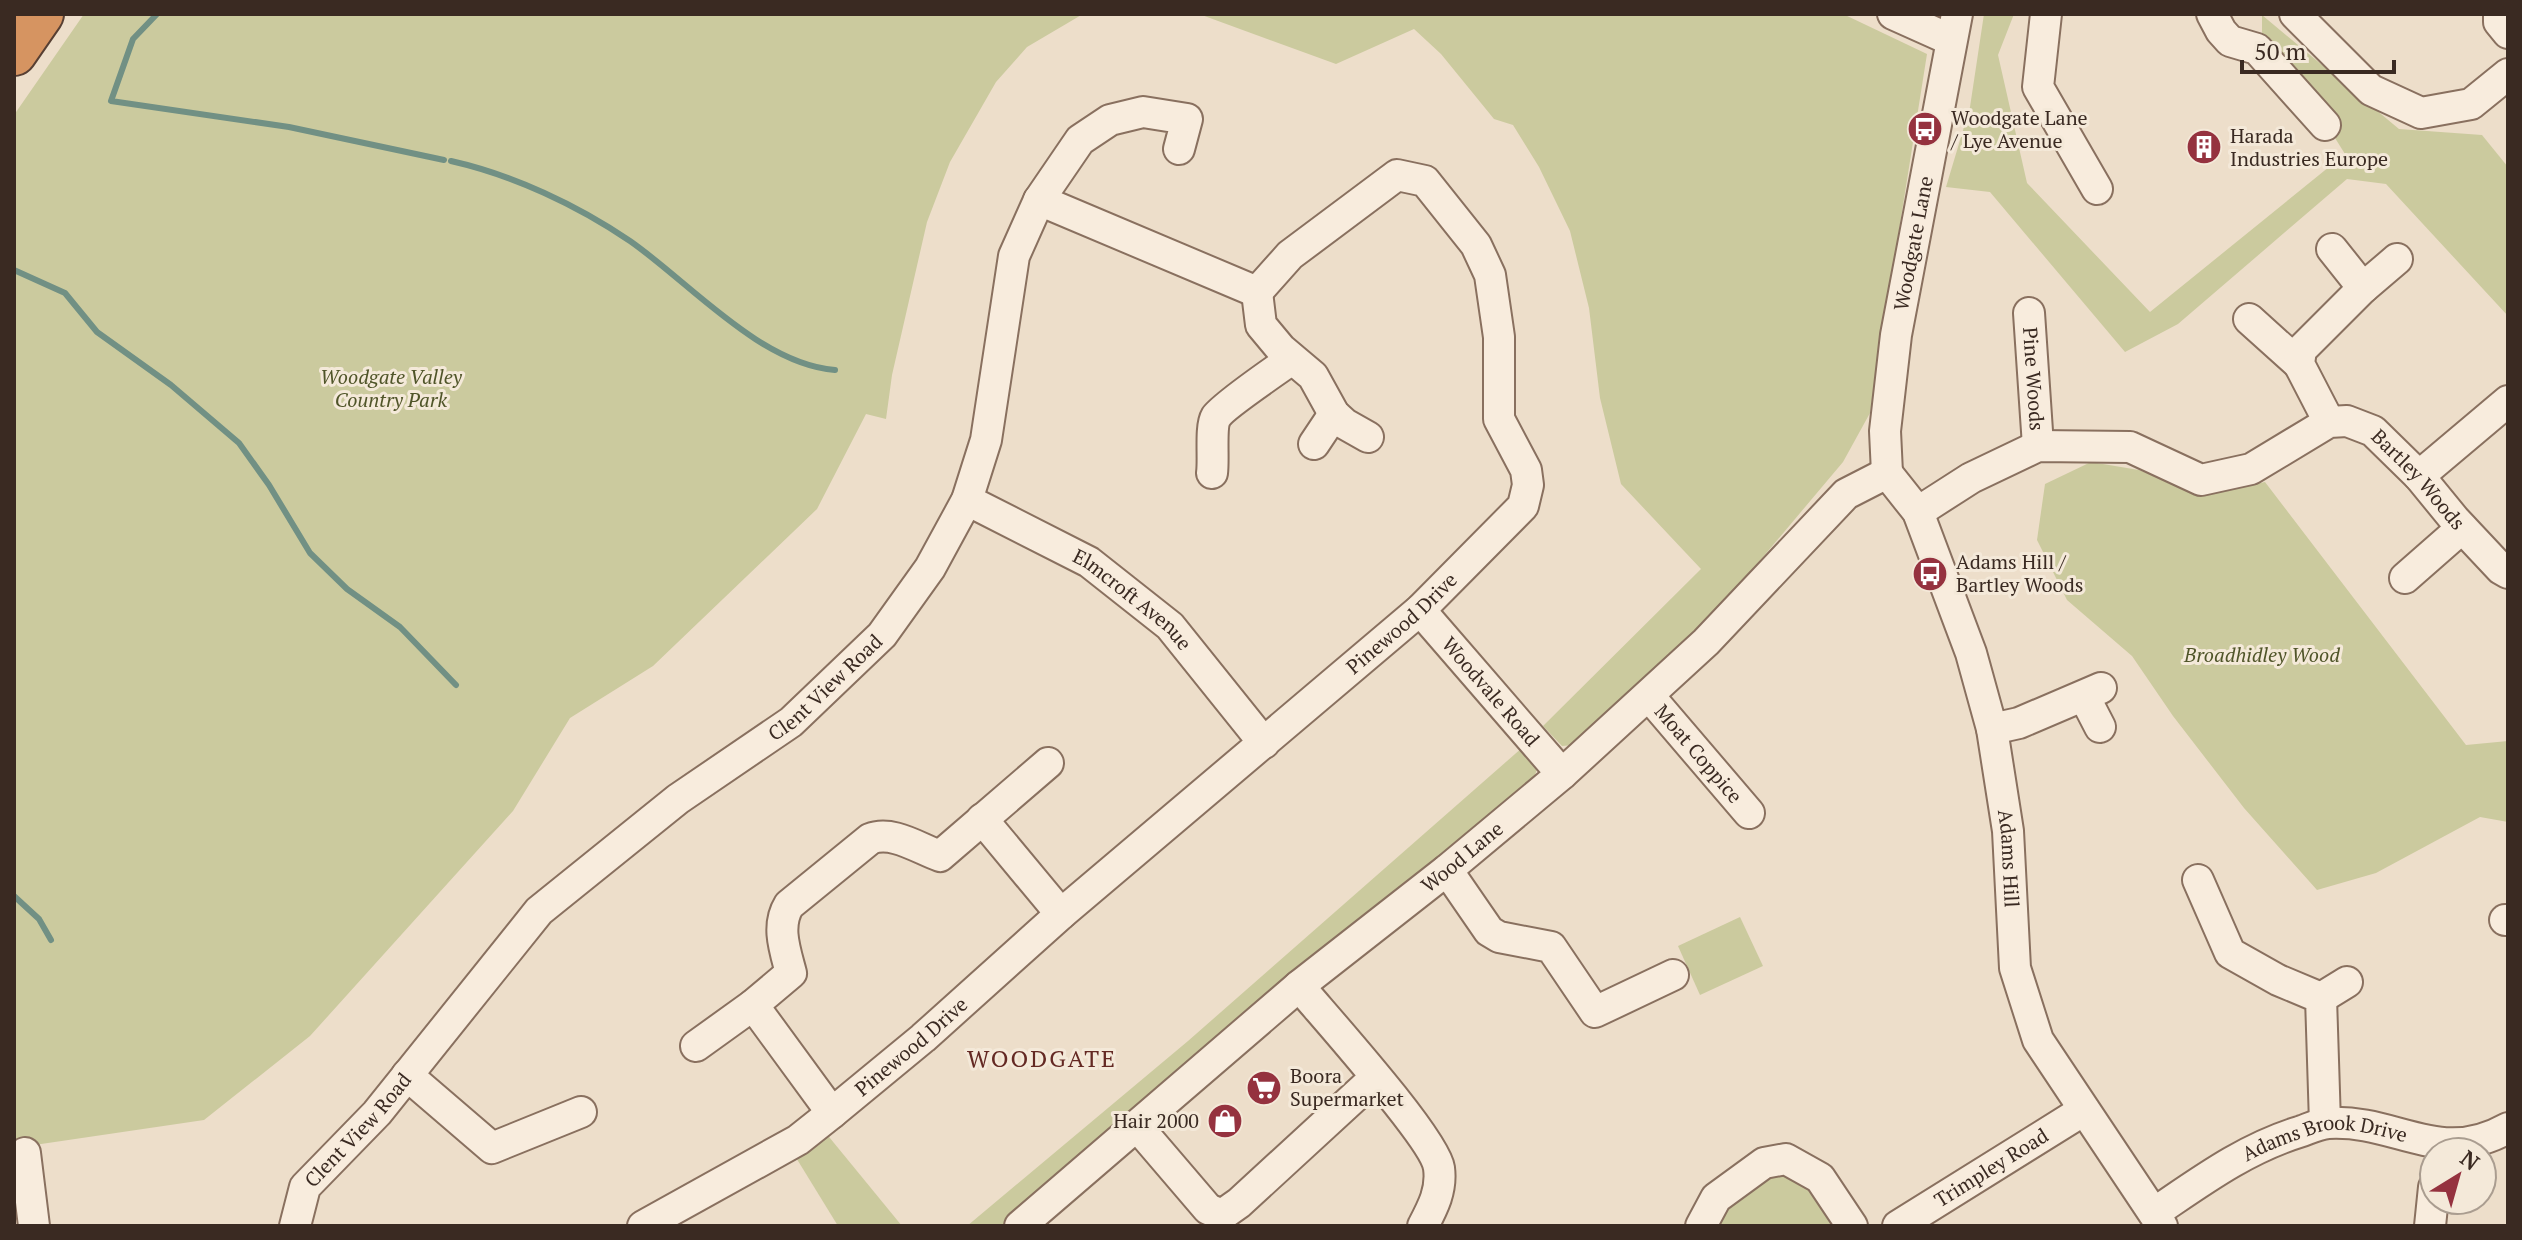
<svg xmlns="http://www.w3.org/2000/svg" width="2522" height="1240" viewBox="0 0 2522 1240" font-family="'PT Serif',serif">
<rect width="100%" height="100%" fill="#eddeca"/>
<g fill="#cbca9e">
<polygon points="84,14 1083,14 1027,47 996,82 950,162 927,222 892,375 886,419 866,414 817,509 653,666 570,718 513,811 310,1036 204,1120 14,1148 14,115"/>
<polygon points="1199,14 1843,14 1927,54 1870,413 1843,462 1731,595 1656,672 1574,745 1562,746 1543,726 1701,569 1621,484 1600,398 1589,308 1570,231 1539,167 1513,125 1494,119 1441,54 1414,29 1336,64"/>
<polygon points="1984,14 2014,14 1998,55 2027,183 2150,312 2345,154 2320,114 2262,39 2262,15 2399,129 2482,135 2508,167 2508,316 2386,184 2347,179 2178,324 2125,352 1990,192 1946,187 1970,107"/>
<polygon points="2091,462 2139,470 2176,485 2212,494 2265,482 2466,745 2508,741 2508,822 2480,817 2376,873 2317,890 2244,808 2173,716 2132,656 2067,600 2037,540 2045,484"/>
<polygon points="1523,747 1537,769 1531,787 1002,1226 967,1226 1188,1041"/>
<polygon points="1740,917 1763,966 1700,995 1678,946"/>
<polygon points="825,1132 902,1226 838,1226 795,1156"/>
<polygon points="1764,1168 1814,1182 1844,1226 1707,1226"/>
</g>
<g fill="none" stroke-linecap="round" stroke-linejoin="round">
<g stroke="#719084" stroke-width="6">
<polyline points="157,14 133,39 111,101 289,127 444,160"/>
<path d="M 451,161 C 513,175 577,205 630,241 C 689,282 760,364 835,370"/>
<polyline points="14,270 65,293 97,332 171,385 239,443 269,485 310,553 347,589 400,627 456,685"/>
<polyline points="14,896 39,919 51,940"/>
</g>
<defs>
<g id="minor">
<polyline points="1893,14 1951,40"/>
<polyline points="2046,14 2038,87 2097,189"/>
<polyline points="2212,14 2221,31 2230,41 2257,49 2325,125"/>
<polyline points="2295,14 2371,90 2421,113 2471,104 2508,74"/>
<polyline points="2499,14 2499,22 2508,33"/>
<polyline points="2332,249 2363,288"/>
<polyline points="1257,292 1261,325 1281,349 1313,376 1334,414 1345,424 1368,437"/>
<path id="s1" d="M 2029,313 L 2038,446"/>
<polyline points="2249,319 2299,364"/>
<polyline points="2329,422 2299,364 2301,350 2363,288 2397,259"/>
<polyline points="1314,444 1334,414"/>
<path d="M 1212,473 C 1214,459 1210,427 1216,417 C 1222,407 1279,368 1292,359"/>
<path id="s2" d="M 1887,473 L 1918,512 L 1971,653 L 1992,729 L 2008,831 L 2015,968 L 2038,1040 L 2162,1226"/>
<path id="s3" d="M 1887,473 L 1885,431 L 1896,335 L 1957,14"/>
<polyline points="2419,476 2508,401"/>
<path id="s4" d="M 967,500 L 1089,562 L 1170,626 L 1264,743"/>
<path id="s5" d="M 1918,512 L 1971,478 L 2038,446 L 2130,447 L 2201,480 L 2251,469 L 2329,422 L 2347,421 L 2373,431 L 2419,476 L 2455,520 L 2501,569 L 2508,573"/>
<polyline points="2405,578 2462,528"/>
<path id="s6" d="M 1420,610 L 1562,774"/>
<path id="s7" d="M 1649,696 L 1749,813"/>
<polyline points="2084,696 2100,727"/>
<polyline points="1992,729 2019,723 2101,688"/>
<polyline points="982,819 1061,914"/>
<polyline points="1447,870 1489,931 1499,937 1551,947 1595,1012 1673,975"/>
<polyline points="2198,880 2230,953 2278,980 2321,998 2325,1123"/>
<polyline points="2505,920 2508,920"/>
<path d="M 1299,986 C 1324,1016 1435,1139 1439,1168 C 1442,1190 1433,1207 1423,1226"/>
<polyline points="2321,998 2347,982"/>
<polyline points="753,1005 832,1113"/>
<path d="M 696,1046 L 753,1005 L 791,973 C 785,950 776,926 789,905 L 870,839 C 892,830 918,848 940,856 L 1048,763"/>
<polyline points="407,1075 492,1148 581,1112"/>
<polyline points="1137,1126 1208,1209 1222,1215 1239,1203 1375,1078"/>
<polyline points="25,1153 34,1226"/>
<path id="s8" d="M 2154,1213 C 2200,1182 2244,1149 2299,1132 C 2308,1129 2318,1124 2328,1123 C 2397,1119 2439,1167 2508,1128"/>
<path id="s9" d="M 295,1226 L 305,1187 L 377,1113 L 539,911 L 678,799 L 791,722 L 882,635 L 930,568 L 967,500 L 986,440 L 1014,256 L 1039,200 L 1080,140 L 1110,120 L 1143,112 L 1187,119 L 1179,149"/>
<path id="s10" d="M 643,1226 L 798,1140 L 832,1113 L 923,1038 L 1061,914 L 1420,610 L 1523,506 L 1528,485 L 1526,470 L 1499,419 L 1499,337 L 1490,275 L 1476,245 L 1425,181 L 1397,175 L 1290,255 L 1257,292 L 1039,200"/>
<path id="s11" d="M 1020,1226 L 1299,986 L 1447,870 L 1562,774 L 1706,642 L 1846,494 L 1887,473"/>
<polyline points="1701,1226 1716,1198 1764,1163 1786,1159 1820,1178 1852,1226"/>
<path id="s12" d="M 1898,1226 L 2084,1110"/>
<polyline points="2430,1226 2434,1187"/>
</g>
<polyline id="highway" points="14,53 41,14"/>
</defs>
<use href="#minor" stroke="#89705f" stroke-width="34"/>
<use href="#highway" stroke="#573f33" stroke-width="48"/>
<use href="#minor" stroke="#f8ecdd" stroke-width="30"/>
<use href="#highway" stroke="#d69461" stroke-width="44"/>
</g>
<defs>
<symbol id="bus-disc" viewBox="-11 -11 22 22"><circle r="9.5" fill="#95323f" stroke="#f4e9d9"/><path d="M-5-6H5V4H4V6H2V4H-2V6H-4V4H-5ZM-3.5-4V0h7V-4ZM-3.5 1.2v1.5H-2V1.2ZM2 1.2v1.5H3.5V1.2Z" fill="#fff"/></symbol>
<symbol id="building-disc" viewBox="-11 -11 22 22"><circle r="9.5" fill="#95323f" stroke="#f4e9d9"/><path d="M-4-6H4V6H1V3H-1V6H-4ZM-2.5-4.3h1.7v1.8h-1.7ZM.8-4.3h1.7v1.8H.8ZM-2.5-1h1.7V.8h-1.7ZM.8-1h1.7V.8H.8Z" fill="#fff"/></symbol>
<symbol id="supermarket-disc" viewBox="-11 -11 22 22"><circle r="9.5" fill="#95323f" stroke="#f4e9d9"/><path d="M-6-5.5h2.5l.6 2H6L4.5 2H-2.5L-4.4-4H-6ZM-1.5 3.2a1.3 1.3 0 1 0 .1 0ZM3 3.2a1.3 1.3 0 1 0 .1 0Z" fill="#fff"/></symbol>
<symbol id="shop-disc" viewBox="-11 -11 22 22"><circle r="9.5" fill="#95323f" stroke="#f4e9d9"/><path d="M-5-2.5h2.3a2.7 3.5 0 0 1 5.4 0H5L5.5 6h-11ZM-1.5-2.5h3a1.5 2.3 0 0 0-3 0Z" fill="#fff"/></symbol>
</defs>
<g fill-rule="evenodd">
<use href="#bus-disc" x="1905" y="109" width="40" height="40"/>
<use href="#building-disc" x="2184" y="127" width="40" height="40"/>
<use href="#bus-disc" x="1910" y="554" width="40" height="40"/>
<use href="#supermarket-disc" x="1244" y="1068" width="40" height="40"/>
<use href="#shop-disc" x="1205" y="1101" width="40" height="40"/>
</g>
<g text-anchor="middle" stroke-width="6" stroke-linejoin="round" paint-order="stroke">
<g font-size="20" fill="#3a2a22" stroke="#f4e9d9" text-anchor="start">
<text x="1951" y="125">Woodgate Lane<tspan x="1951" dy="23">/ Lye Avenue</tspan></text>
<text x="2230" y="143">Harada<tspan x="2230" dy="23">Industries Europe</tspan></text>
<text x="1956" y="569">Adams Hill /<tspan x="1956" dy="23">Bartley Woods</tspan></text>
<text x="1290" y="1083">Boora<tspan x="1290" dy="23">Supermarket</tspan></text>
<text x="1199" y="1128" text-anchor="end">Hair 2000</text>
</g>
<g font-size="20" fill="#3a2a22" stroke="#f4e9d9">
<text dy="7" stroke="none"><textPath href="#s3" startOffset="232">Woodgate Lane</textPath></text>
<text dy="7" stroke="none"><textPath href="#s1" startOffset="66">Pine Woods</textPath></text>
<text dy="7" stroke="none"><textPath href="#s5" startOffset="562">Bartley Woods</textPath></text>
<text dy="7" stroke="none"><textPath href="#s4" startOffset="194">Elmcroft Avenue</textPath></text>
<text dy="7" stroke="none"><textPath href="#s10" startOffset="972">Pinewood Drive</textPath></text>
<text dy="7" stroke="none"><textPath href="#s9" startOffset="766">Clent View Road</textPath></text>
<text dy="7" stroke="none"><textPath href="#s6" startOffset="108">Woodvale Road</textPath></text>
<text dy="7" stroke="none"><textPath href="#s7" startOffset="76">Moat Coppice</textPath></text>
<text dy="7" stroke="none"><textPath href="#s11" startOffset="576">Wood Lane</textPath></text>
<text dy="7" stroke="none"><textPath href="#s2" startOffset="410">Adams Hill</textPath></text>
<text dy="7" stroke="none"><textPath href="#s10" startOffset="324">Pinewood Drive</textPath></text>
<text dy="7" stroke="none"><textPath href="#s9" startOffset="118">Clent View Road</textPath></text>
<text dy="7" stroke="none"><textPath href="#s8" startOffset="192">Adams Brook Drive</textPath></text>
<text dy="7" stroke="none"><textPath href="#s12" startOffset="110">Trimpley Road</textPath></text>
</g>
<g font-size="20" font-style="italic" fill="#505529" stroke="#f4e9d9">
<text x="391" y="384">Woodgate Valley<tspan x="391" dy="23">Country Park</tspan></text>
<text x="2262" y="662">Broadhidley Wood</text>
</g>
<g font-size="24" letter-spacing="2" fill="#642923" stroke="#f4e9d9">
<text x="1042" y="1067">WOODGATE</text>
</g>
</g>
<rect width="2522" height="1240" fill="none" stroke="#3a2a22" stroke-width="32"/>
<g transform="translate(2458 1176) rotate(37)"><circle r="38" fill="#f4e9d9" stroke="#aa9d90" stroke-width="2"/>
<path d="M0-6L14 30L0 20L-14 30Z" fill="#95323f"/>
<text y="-12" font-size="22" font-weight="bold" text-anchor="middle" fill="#3a2a22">N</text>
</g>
<path d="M2242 60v12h152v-12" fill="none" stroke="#3a2a22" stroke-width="4"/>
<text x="2254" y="60" font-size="24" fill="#3a2a22" stroke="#f4e9d9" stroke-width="6" paint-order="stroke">50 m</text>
</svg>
